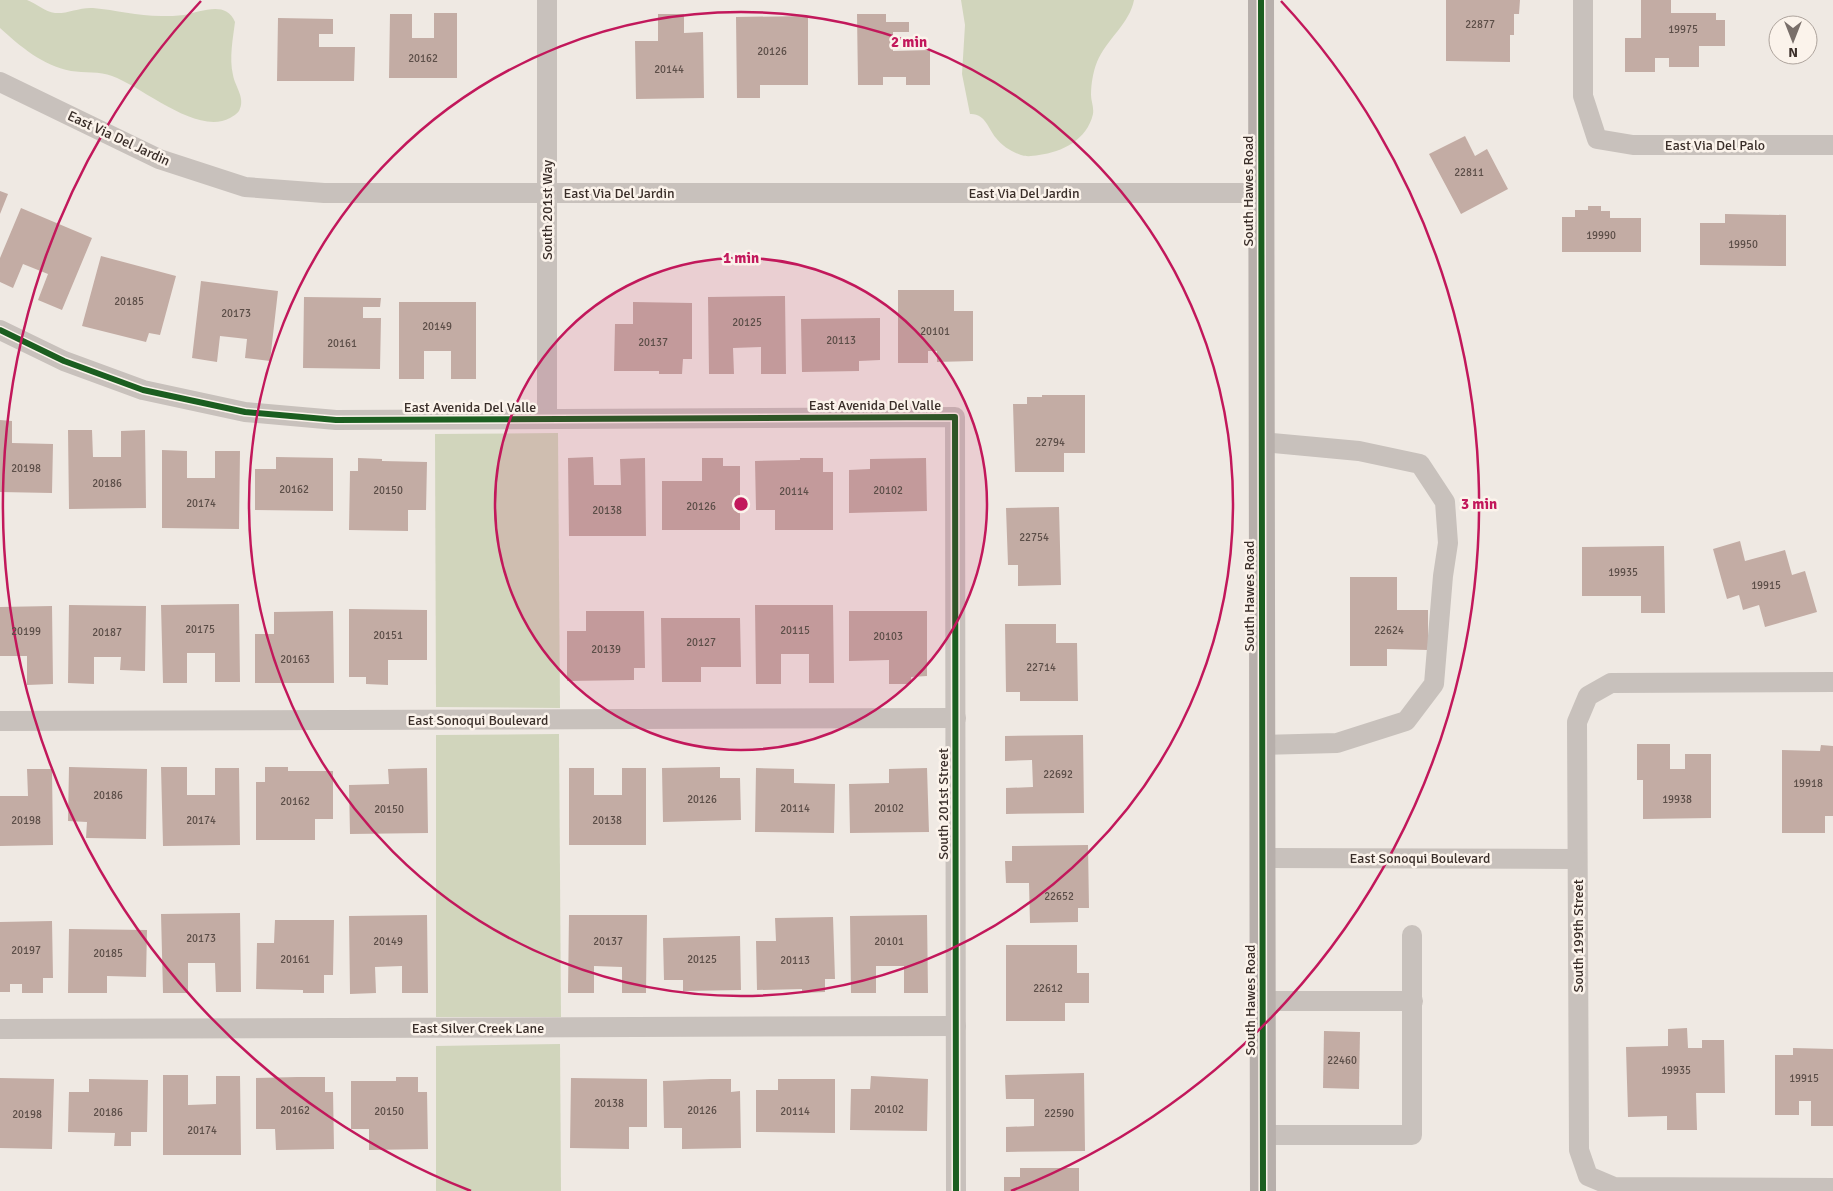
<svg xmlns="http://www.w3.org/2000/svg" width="1833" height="1191" viewBox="0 0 1833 1191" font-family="Signika,sans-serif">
<rect width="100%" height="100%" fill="#efe9e3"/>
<g fill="#d1d5bc">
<path d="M 0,0 C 8,0 20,0 27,0 C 36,3 45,12 55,13 C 67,14 80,7 93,8 C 116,10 137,16 161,16 C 169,16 177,16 184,15 C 201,12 226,0 235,22 C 233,38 229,58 233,75 C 235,87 246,98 239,111 C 237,114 233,116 230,118 C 197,136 143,87 112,76 C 100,71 84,73 71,71 C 42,65 21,47 0,28 Z"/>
<path d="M 961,0 L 1134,0 C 1130,23 1106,40 1097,62 C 1093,72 1091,84 1091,95 C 1091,101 1094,107 1093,114 C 1087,140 1062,152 1039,155 C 1032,156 1027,157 1021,155 C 1012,152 1002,146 996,138 C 988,128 985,113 970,114 L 962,74 L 965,25 Z"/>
<polygon points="558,433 560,708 436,707 435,434"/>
<polygon points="559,734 561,1017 436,1017 436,735"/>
<polygon points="560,1044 561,1191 436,1191 436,1046"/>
</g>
<g fill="#c3aca4">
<polygon points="1446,0 1520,0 1519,14 1514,14 1514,35 1510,35 1510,62 1446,61"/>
<polygon points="1641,0 1671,0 1671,13 1716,13 1716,20 1725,20 1725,46 1699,46 1699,67 1669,67 1669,58 1655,58 1655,72 1625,72 1625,38 1641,38"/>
<polygon points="434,13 457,13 457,78 389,78 390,14 412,14 412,38 434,38"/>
<polygon points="658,14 684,14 684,33 703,32 704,98 636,99 635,41 658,41"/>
<polygon points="857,14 886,14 886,22 909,22 909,32 893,32 893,51 930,50 930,85 906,85 906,77 883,77 883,85 858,85"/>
<polygon points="808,16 808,85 760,85 760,98 737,98 736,17"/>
<polygon points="278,18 333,19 333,34 319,34 319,47 355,47 354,81 277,81"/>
<polygon points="1465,136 1475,156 1487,149 1508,189 1461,214 1429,154"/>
<polygon points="0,191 8,194 0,214"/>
<polygon points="1588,206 1601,206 1601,211 1610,211 1610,218 1641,218 1641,252 1562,252 1562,217 1575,217 1575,210 1588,210"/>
<polygon points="21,208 92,238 62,310 38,300 48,274 23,264 13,288 0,282 0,258"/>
<polygon points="1725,214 1786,215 1786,266 1700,265 1700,223 1725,223"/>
<polygon points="101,256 176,276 160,335 149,333 146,342 82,326"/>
<polygon points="201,281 278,291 270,361 245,358 247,339 220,336 217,362 192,358"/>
<polygon points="898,290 954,290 954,311 973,311 973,361 937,362 937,351 928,351 928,363 898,363"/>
<polygon points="785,296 786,374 761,374 761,347 733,348 734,374 709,374 708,297"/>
<polygon points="304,297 381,298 380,307 363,307 363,318 381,318 380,369 303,368"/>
<polygon points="399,302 476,302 476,379 451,379 451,351 424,351 424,379 399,379"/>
<polygon points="633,302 692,303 692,359 683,359 682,374 659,374 659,371 614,371 615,324 633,324"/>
<polygon points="880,318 880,360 859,361 859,371 802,372 801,319"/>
<polygon points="1042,395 1085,395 1085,453 1064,453 1064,472 1015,472 1013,404 1027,404 1027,397 1042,397"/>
<polygon points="0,420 12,421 12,443 53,444 52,493 0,492"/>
<polygon points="68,430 92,430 93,457 121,457 121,431 145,430 146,508 69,509"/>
<polygon points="162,450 187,451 187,478 215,478 215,451 240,451 239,529 162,528"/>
<polygon points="276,457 333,458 333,511 255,510 255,469 276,469"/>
<polygon points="593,457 594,485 621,485 620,459 645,458 646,536 569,536 568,458"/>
<polygon points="358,458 382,459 382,461 427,462 426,510 408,510 408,531 349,530 350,471 358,471"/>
<polygon points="702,458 723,458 723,466 740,466 740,530 662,530 662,481 702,481"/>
<polygon points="800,458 823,458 823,472 833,472 833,530 775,530 775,510 756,510 755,461 800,460"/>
<polygon points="926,458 927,511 849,513 849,470 870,469 870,459"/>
<polygon points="1059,507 1061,585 1018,586 1018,565 1008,565 1006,508"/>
<polygon points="1740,541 1745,561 1785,550 1792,575 1805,571 1817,612 1765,627 1759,605 1743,610 1739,595 1727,599 1713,549"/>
<polygon points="1664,546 1665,613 1641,613 1641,596 1582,596 1582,547"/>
<polygon points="1350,577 1397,577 1397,610 1428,610 1428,650 1387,649 1387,666 1350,666"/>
<polygon points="239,604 240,682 215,682 215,653 187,653 187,683 163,683 161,605"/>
<polygon points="69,605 146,606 145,671 120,670 121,657 94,657 94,684 68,683"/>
<polygon points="755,605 833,605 834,683 809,683 809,654 781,654 781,684 756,684"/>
<polygon points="52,606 53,684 27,685 27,656 0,656 0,607"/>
<polygon points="349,609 427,610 427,660 388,660 388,685 366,684 366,677 349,677"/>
<polygon points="333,611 334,683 255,683 255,634 274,634 274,612"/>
<polygon points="586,611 644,611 645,668 634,668 634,680 567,681 567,631 586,631"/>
<polygon points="849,611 927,611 927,676 911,677 911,684 889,684 889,660 849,661"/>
<polygon points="661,618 740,618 741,667 701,667 701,682 662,682"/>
<polygon points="1005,624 1056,624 1056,643 1077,643 1078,701 1020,701 1020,692 1006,692"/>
<polygon points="1083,735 1084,813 1006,814 1006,788 1033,787 1032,760 1005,761 1005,736"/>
<polygon points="1637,744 1670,744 1670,769 1685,769 1685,754 1711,754 1711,818 1643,819 1643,780 1637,780"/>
<polygon points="1821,745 1833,746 1833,816 1825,816 1825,833 1782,833 1782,750 1820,751"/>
<polygon points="69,767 147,769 146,839 86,838 87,822 68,821"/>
<polygon points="161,767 187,767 187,795 215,795 215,768 239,768 240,845 163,846"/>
<polygon points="265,767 288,767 288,771 333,771 333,819 315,819 315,840 256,840 256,782 265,782"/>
<polygon points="720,767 720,778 740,778 741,820 663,822 662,768"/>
<polygon points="427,768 428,833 350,834 349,785 389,784 388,769"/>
<polygon points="569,768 594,768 594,795 622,795 622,768 646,768 646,845 569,845"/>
<polygon points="756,768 794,769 794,783 835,784 834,833 755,832"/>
<polygon points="927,768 929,832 850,833 849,784 889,783 889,769"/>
<polygon points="27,769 52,769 53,845 0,846 0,796 28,796"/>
<polygon points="1088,845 1089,908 1078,908 1078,922 1030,923 1029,883 1006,883 1005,861 1012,861 1012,846"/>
<polygon points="240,913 241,992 216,992 215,963 188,963 188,993 163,993 161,914"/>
<polygon points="427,915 428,993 402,993 402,966 375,967 376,993 350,994 349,916"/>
<polygon points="569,915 647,915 646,993 622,993 622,967 594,966 594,993 568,993"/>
<polygon points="927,915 928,993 904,993 904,966 876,966 876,993 851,993 850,916"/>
<polygon points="833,917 835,979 825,979 825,992 802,993 802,989 757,990 756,941 776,941 775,918"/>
<polygon points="275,920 334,920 333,975 324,975 324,993 303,993 303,990 256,989 257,943 274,943"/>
<polygon points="52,921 53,978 43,978 43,993 22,993 22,984 10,984 10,992 0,992 0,922"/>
<polygon points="69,929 147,930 146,977 107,976 107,993 68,993"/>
<polygon points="740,936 741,990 683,991 683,980 664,980 663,938"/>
<polygon points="1006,945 1077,945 1077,973 1089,973 1089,1003 1065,1003 1065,1021 1006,1021"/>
<polygon points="1687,1028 1688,1048 1702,1048 1702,1040 1724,1040 1725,1093 1696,1093 1697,1130 1667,1130 1667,1116 1628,1117 1626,1047 1668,1046 1668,1029"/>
<polygon points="1324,1031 1360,1032 1359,1089 1323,1088"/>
<polygon points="1793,1048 1833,1049 1833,1126 1811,1126 1811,1101 1799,1101 1799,1115 1775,1115 1775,1055 1793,1055"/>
<polygon points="1084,1073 1085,1151 1006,1152 1006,1127 1034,1126 1034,1099 1006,1099 1005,1075"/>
<polygon points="163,1075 188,1075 188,1105 216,1104 216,1076 240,1076 241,1155 163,1155"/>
<polygon points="871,1076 928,1079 927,1131 850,1130 851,1089 870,1089"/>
<polygon points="297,1077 325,1077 325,1092 333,1092 334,1149 276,1150 275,1129 256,1129 256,1078"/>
<polygon points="396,1077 418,1077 418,1092 427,1092 428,1149 369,1150 369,1129 351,1129 351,1081 396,1081"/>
<polygon points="0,1078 54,1079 52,1149 0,1148"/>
<polygon points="571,1078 647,1079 647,1127 629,1127 629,1149 570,1148"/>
<polygon points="89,1079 148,1080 147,1132 131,1132 131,1146 114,1146 115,1133 68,1132 69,1092 89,1092"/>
<polygon points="711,1079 731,1079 731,1092 740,1091 741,1148 682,1149 682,1128 664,1128 663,1081"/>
<polygon points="778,1079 835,1079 835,1133 756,1132 756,1090 778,1090"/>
<polygon points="1020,1168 1079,1168 1079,1191 1004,1191 1004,1177 1020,1177"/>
</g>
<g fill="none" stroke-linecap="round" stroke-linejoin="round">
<g stroke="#c8c1bc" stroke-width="20">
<polyline points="547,0 547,419"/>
<polyline points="1583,0 1583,96 1597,139 1633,145 1833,145"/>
<polyline points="0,82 159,159 245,187 324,193 1261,193"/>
<polyline points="0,330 64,361 143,390 245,412 336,420 955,417 956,1191"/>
<polyline points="1262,442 1359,451 1420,464 1445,502 1448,543 1443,576 1434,684 1406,721 1337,743 1262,745"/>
<polyline points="1833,682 1611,683 1588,696 1577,722 1579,1150 1588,1176 1614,1187 1833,1188"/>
<polyline points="0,721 956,718"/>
<polyline points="1263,858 1577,859"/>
<polyline points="1262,1001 1413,1001"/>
<polyline points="0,1029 956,1026"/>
<polyline points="1263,1135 1412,1135 1412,935"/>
</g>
<polyline stroke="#b7afab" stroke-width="26" points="1261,0 1263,1191"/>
<defs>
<g id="cycleway">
<polyline points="1261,0 1263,1191"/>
<polyline points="0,330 64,361 143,390 245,412 336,420 955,417 956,1191"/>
</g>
</defs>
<use href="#cycleway" stroke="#fbf3eb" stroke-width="9"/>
<use href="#cycleway" stroke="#1b5e20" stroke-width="6"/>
</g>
<circle cx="741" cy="504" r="246" fill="#c2185b" fill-opacity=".12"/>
<g fill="none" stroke="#c2185b" stroke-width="2.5">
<circle cx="741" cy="504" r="246"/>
<circle cx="741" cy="504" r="492"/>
<path d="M471 1191A738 738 0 0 1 201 1M1281 1A738 738 0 0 1 1011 1191"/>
</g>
<g text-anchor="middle" stroke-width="5" stroke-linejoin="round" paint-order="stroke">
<g font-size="11" fill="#5c4e48">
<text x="1480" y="28">22877</text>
<text x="1683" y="33">19975</text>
<text x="772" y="55">20126</text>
<text x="423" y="62">20162</text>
<text x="669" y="73">20144</text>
<text x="1469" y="176">22811</text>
<text x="1601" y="239">19990</text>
<text x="1743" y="248">19950</text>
<text x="129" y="305">20185</text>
<text x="236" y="317">20173</text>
<text x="747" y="326">20125</text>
<text x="437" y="330">20149</text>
<text x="935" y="335">20101</text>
<text x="841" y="344">20113</text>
<text x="653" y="346">20137</text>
<text x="342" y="347">20161</text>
<text x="1050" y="446">22794</text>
<text x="26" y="472">20198</text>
<text x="107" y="487">20186</text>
<text x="294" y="493">20162</text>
<text x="388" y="494">20150</text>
<text x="888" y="494">20102</text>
<text x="794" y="495">20114</text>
<text x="201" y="507">20174</text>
<text x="701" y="510">20126</text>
<text x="607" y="514">20138</text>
<text x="1034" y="541">22754</text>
<text x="1623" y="576">19935</text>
<text x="1766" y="589">19915</text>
<text x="200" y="633">20175</text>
<text x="795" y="634">20115</text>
<text x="1389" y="634">22624</text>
<text x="26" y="635">20199</text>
<text x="107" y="636">20187</text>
<text x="388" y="639">20151</text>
<text x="888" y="640">20103</text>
<text x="701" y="646">20127</text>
<text x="606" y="653">20139</text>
<text x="295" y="663">20163</text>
<text x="1041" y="671">22714</text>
<text x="1058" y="778">22692</text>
<text x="1808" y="787">19918</text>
<text x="108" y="799">20186</text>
<text x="702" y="803">20126</text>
<text x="1677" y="803">19938</text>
<text x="295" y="805">20162</text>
<text x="795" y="812">20114</text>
<text x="889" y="812">20102</text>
<text x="389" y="813">20150</text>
<text x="26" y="824">20198</text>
<text x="201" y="824">20174</text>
<text x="607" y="824">20138</text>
<text x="1059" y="900">22652</text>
<text x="201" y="942">20173</text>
<text x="388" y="945">20149</text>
<text x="608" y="945">20137</text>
<text x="889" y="945">20101</text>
<text x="26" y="954">20197</text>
<text x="108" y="957">20185</text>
<text x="295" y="963">20161</text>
<text x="702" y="963">20125</text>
<text x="795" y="964">20113</text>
<text x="1048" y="992">22612</text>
<text x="1342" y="1064">22460</text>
<text x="1676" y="1074">19935</text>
<text x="1804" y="1082">19915</text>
<text x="609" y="1107">20138</text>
<text x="889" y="1113">20102</text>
<text x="295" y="1114">20162</text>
<text x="702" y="1114">20126</text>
<text x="389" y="1115">20150</text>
<text x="795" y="1115">20114</text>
<text x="108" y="1116">20186</text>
<text x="1059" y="1117">22590</text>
<text x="27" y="1118">20198</text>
<text x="202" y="1134">20174</text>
</g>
<g font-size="14" fill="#3a2e29" stroke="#fbf3eb">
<text transform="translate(119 138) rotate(25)" y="5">East Via Del Jardin</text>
<text x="1715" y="150">East Via Del Palo</text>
<text transform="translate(1248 191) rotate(-90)" y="5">South Hawes Road</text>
<text x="619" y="198">East Via Del Jardin</text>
<text x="1024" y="198">East Via Del Jardin</text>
<text transform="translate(547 210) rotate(-90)" y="5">South 201st Way</text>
<text x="875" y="410">East Avenida Del Valle</text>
<text x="470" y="412">East Avenida Del Valle</text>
<text transform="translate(1249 596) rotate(-90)" y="5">South Hawes Road</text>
<text x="478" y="725">East Sonoqui Boulevard</text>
<text transform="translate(943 804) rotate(-90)" y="5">South 201st Street</text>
<text x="1420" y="863">East Sonoqui Boulevard</text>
<text transform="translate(1578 936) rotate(-90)" y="5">South 199th Street</text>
<text transform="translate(1250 1000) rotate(-90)" y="5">South Hawes Road</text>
<text x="478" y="1033">East Silver Creek Lane</text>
</g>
</g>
<circle cx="741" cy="504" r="8" fill="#c2185b" stroke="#fbf3eb" stroke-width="2.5"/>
<g font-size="15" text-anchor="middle" font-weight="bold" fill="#c2185b" stroke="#fbf3eb" stroke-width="5" stroke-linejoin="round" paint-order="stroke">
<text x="909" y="47">2 min</text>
<text x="741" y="263">1 min</text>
<text x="1479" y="509">3 min</text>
</g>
<g transform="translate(1793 40) rotate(180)"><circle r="24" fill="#fbf3eb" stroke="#aea49d"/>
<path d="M0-4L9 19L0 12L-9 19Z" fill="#796f6a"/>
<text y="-8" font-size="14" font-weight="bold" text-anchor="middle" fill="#3a2e29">N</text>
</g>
</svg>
